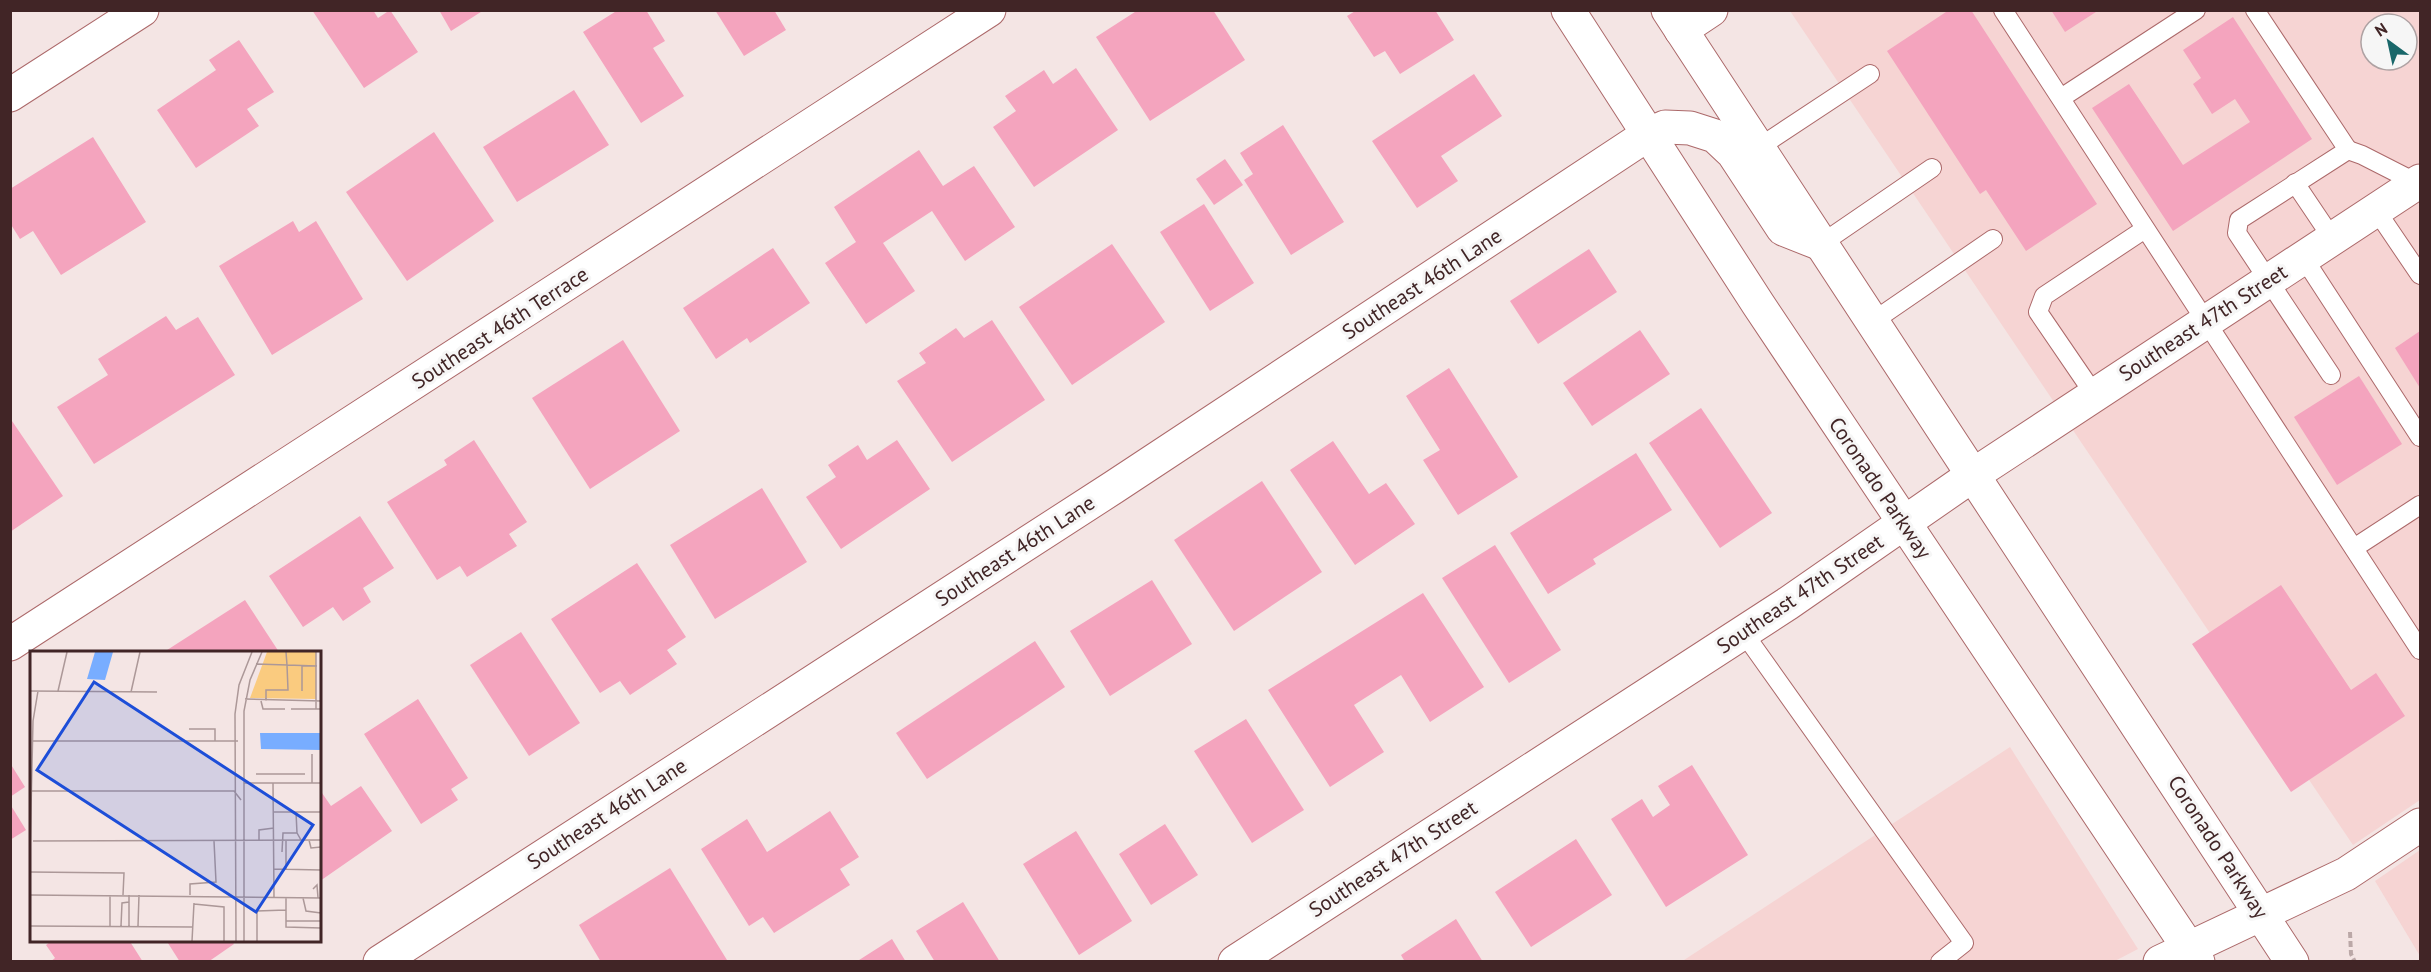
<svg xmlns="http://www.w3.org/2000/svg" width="2431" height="972" viewBox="0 0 2431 972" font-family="'PT Sans',sans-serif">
<rect width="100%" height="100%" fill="#f4e5e4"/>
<g fill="#f6d4d3" fill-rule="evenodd">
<path d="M 1790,11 L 2420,11 L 2420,800 L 2353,845 ZM 2371,24 L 2407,24 L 2407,60 L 2371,60 Z"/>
<polygon points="2010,747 2138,949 2113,962 1681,962"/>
<polygon points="2420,850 2420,956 2375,881"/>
</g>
<g fill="#f4a4be">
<polygon points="312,10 373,10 378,18 390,10 418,52 364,88"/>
<polygon points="439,10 484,10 451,31"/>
<polygon points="618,10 646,10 665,41 653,48 684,96 641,123 583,32"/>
<polygon points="715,10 774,10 786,30 744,56"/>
<polygon points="1138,10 1213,10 1245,60 1150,121 1096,37"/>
<polygon points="1357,10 1435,10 1454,40 1400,74 1385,51 1374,57 1347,16"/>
<polygon points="1949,10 1971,10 2097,204 2026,251 1986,190 1980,194 1887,51"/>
<polygon points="2051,10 2099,10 2065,32"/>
<polygon points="2233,17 2312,139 2173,231 2092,108 2129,84 2183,165 2250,122 2235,99 2212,114 2193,84 2201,78 2183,50"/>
<polygon points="239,40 274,92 247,109 259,126 196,168 157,110 216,70 209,60"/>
<polygon points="1076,68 1118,130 1034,187 993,127 1016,111 1005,96 1044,70 1053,84"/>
<polygon points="1474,74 1502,116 1441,156 1458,181 1417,208 1372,141"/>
<polygon points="574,90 609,145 517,202 483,147"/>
<polygon points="1283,125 1344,222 1291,255 1244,180 1253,174 1240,153"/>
<polygon points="434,132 494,221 407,281 346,192"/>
<polygon points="93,137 146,222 61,275 33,231 20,239 10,223 10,189"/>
<polygon points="919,150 943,186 974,166 1015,227 965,261 932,211 883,243 915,291 866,324 825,263 856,242 834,207"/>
<polygon points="1225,159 1243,185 1214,205 1196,179"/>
<polygon points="1204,204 1254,283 1210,311 1160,232"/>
<polygon points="293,221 299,232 316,221 363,299 272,355 219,266"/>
<polygon points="1112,244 1165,322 1072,385 1019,307"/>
<polygon points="773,248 810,303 750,343 747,338 716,359 683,308"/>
<polygon points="1589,249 1617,292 1538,344 1510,301"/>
<polygon points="166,316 176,330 198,317 235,375 94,464 57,407 108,375 98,359"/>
<polygon points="992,320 1045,400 952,462 897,381 926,363 919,353 956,328 964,338"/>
<polygon points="1640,330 1670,374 1592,426 1563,383"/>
<polygon points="2420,331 2420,388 2395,348"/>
<polygon points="623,340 680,431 590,489 532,398"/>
<polygon points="1449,368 1518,477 1458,515 1423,460 1440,450 1406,396"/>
<polygon points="2359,376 2402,444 2337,485 2294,417"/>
<polygon points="1701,408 1772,513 1720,548 1649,443"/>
<polygon points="12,421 63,496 10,532 10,422"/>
<polygon points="474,440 527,522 509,534 517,546 467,577 460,566 437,580 387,502 447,465 444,460"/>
<polygon points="897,440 930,489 841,549 806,497 836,477 828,465 858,445 867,460"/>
<polygon points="1333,441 1369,494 1386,483 1415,524 1355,565 1290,470"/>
<polygon points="1636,453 1672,510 1593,559 1596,564 1548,594 1510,533"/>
<polygon points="1262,481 1322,572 1234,631 1174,540"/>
<polygon points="762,488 807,562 715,619 670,545"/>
<polygon points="360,516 394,568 363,588 371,602 343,621 333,607 303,627 269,576"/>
<polygon points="1495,545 1561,650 1509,683 1442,578"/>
<polygon points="637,563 686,637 667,650 677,664 630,695 620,681 600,693 551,619"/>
<polygon points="1152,580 1192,644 1110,696 1070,631"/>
<polygon points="2281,585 2351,690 2376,673 2405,716 2291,792 2192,644"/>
<polygon points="1423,593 1484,687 1430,722 1401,675 1354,705 1384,752 1330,787 1268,690"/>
<polygon points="245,600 279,652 164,652"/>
<polygon points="521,632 580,723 529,756 470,665"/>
<polygon points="1035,641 1065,687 927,779 896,733"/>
<polygon points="418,699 468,778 451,789 458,800 421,824 364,734"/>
<polygon points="1246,719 1304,810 1252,843 1194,751"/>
<polygon points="10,763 25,787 10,797"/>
<polygon points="1692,765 1748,855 1666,907 1611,819 1642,799 1653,817 1670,805 1658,786"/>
<polygon points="361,786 392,831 320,881 320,794 322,793 331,806"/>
<polygon points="10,804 26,830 10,840"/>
<polygon points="830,811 859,857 840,869 850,885 774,933 763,917 749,926 701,849 747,819 767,852"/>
<polygon points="1165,824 1198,875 1151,905 1119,854"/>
<polygon points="1076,831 1132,921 1079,955 1023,864"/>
<polygon points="1576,839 1612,895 1531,947 1495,892"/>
<polygon points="670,868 727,960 601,962 579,925"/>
<polygon points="963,902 1000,962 935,962 916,931"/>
<polygon points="1456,919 1483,962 1405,962 1401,955"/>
<polygon points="892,939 906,962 856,962"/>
<polygon points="53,940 129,940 143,962 50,962 55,958 46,945"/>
<polygon points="166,940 231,940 234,944 208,962 180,962"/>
</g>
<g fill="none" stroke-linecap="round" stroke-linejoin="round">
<defs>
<g id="lane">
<polyline points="2003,10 2420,650"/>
<polyline points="2255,10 2348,150"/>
<polyline points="2061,98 2196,10"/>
<polyline points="1758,148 1870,74"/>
<polyline points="2295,183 2332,238"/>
<polyline points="2376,210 2420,275"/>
<polyline points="1821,244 1932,168"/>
<polyline points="2303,257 2420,437"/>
<polyline points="1872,322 1993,239"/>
<polyline points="2331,375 2237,233 2239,220 2348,150 2362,155 2417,183"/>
<polyline points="2094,394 2038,312 2044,296 2145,229"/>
<polyline points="2354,548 2420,505"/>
<polyline points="1743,632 1964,943 1940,962"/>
</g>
<g id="street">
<polyline points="1681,30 1711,10"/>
<polyline points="10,95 142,10"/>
<polyline points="10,644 989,10"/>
<polyline points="380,962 1114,487 1647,135"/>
<polyline points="1235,962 1787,604 1973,475 2420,181"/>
</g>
<g id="secondary">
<polyline points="1568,10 1758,304 2198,962"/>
<polyline points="1668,10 2292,962"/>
<polyline points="1647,135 1665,127 1690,128 1715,136 1733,153 1783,229 1821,244"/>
<polyline points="2160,962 2346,874 2420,825"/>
</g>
</defs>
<use href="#lane" stroke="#ac696a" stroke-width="20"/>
<use href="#street" stroke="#ac696a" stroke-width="35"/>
<use href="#secondary" stroke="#ac696a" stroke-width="35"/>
<polyline stroke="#bba8a7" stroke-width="4" stroke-dasharray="6 3" stroke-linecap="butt" points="2350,932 2351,954 2355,962"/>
<use href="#lane" stroke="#fff" stroke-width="18"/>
<use href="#street" stroke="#fff" stroke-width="33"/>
<use href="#secondary" stroke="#fff" stroke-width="33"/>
</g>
<g text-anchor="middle" stroke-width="6" stroke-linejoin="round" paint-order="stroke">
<g font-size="21" fill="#412526" stroke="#f6f6f6">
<text transform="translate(1422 284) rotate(-33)" y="7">Southeast 46th Lane</text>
<text transform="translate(2203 323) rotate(-33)" y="7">Southeast 47th Street</text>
<text transform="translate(500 328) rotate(-33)" y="7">Southeast 46th Terrace</text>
<text transform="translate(1880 488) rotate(56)" y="7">Coronado Parkway</text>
<text transform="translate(1015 551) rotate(-33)" y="7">Southeast 46th Lane</text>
<text transform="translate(1800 594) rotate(-34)" y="7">Southeast 47th Street</text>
<text transform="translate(607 814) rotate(-33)" y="7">Southeast 46th Lane</text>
<text transform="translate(2218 847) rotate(57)" y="7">Coronado Parkway</text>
<text transform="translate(1393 859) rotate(-33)" y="7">Southeast 47th Street</text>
</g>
</g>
<g transform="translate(30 651)">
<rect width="291" height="291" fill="#f4e5e4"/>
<path d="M 237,1 L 286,1 L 286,48 L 220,47 Z" fill="#facb7f"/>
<path d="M 65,1 L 83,1 L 75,29 L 57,28 ZM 230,82 L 291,82 L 291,99 L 231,98 Z" fill="#78adff"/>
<path fill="none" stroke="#ac9898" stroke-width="1.5" d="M 286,1 L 286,58M 226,13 L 257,14 L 256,1M 272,14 L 272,40M 0,40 L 127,41M 28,40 L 37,1M 101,41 L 110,1M 215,48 L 291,50M 231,50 L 233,58 L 255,58M 236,50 L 236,39 L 258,39 L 257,14 L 287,15M 261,58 L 291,58M 159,78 L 185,78 L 185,90M 3,90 L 208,90M 282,103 L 282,132M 226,123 L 275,123M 214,132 L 291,132M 243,132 L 244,247M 0,140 L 204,140 L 211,149M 244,161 L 291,161M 266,161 L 267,182M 229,189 L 229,179 L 244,177M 256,189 L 256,218M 279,189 L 281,197 L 291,196M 3,190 L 291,189M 252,201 L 253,182 L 267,182 L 271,189M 0,203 L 3,70 L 8,40M 244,218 L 291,219M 0,221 L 94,222 L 93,244M 283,238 L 287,234 L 288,247M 0,244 L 291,247M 160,244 L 160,233 L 186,231 L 184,190M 256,247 L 256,276 L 291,277M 273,247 L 276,260 L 291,262M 164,253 L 194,256 L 194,290M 256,270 L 291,270M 0,275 L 162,276M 80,275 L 80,244M 91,275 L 92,252 L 99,251M 99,275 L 99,244M 108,275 L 109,244M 162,290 L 164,252M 206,290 L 205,63 L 209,34 L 222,1M 214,290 L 214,60 L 220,29 L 232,1M 227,290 L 227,260 L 256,259"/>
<path fill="#1d4ed8" fill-opacity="0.15" stroke="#1d4ed8" stroke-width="3" d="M 64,31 L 283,174 L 226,261 L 7,119 Z"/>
<rect width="291" height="291" fill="none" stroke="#412526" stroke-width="3"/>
</g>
<rect width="2431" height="972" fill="none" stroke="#412526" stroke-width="24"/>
<g transform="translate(2389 42) rotate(327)"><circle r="28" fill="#f6f6f6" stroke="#aea2a3" stroke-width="1.5"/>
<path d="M0-4.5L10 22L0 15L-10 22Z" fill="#19676a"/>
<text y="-9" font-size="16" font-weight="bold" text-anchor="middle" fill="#412526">N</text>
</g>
</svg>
